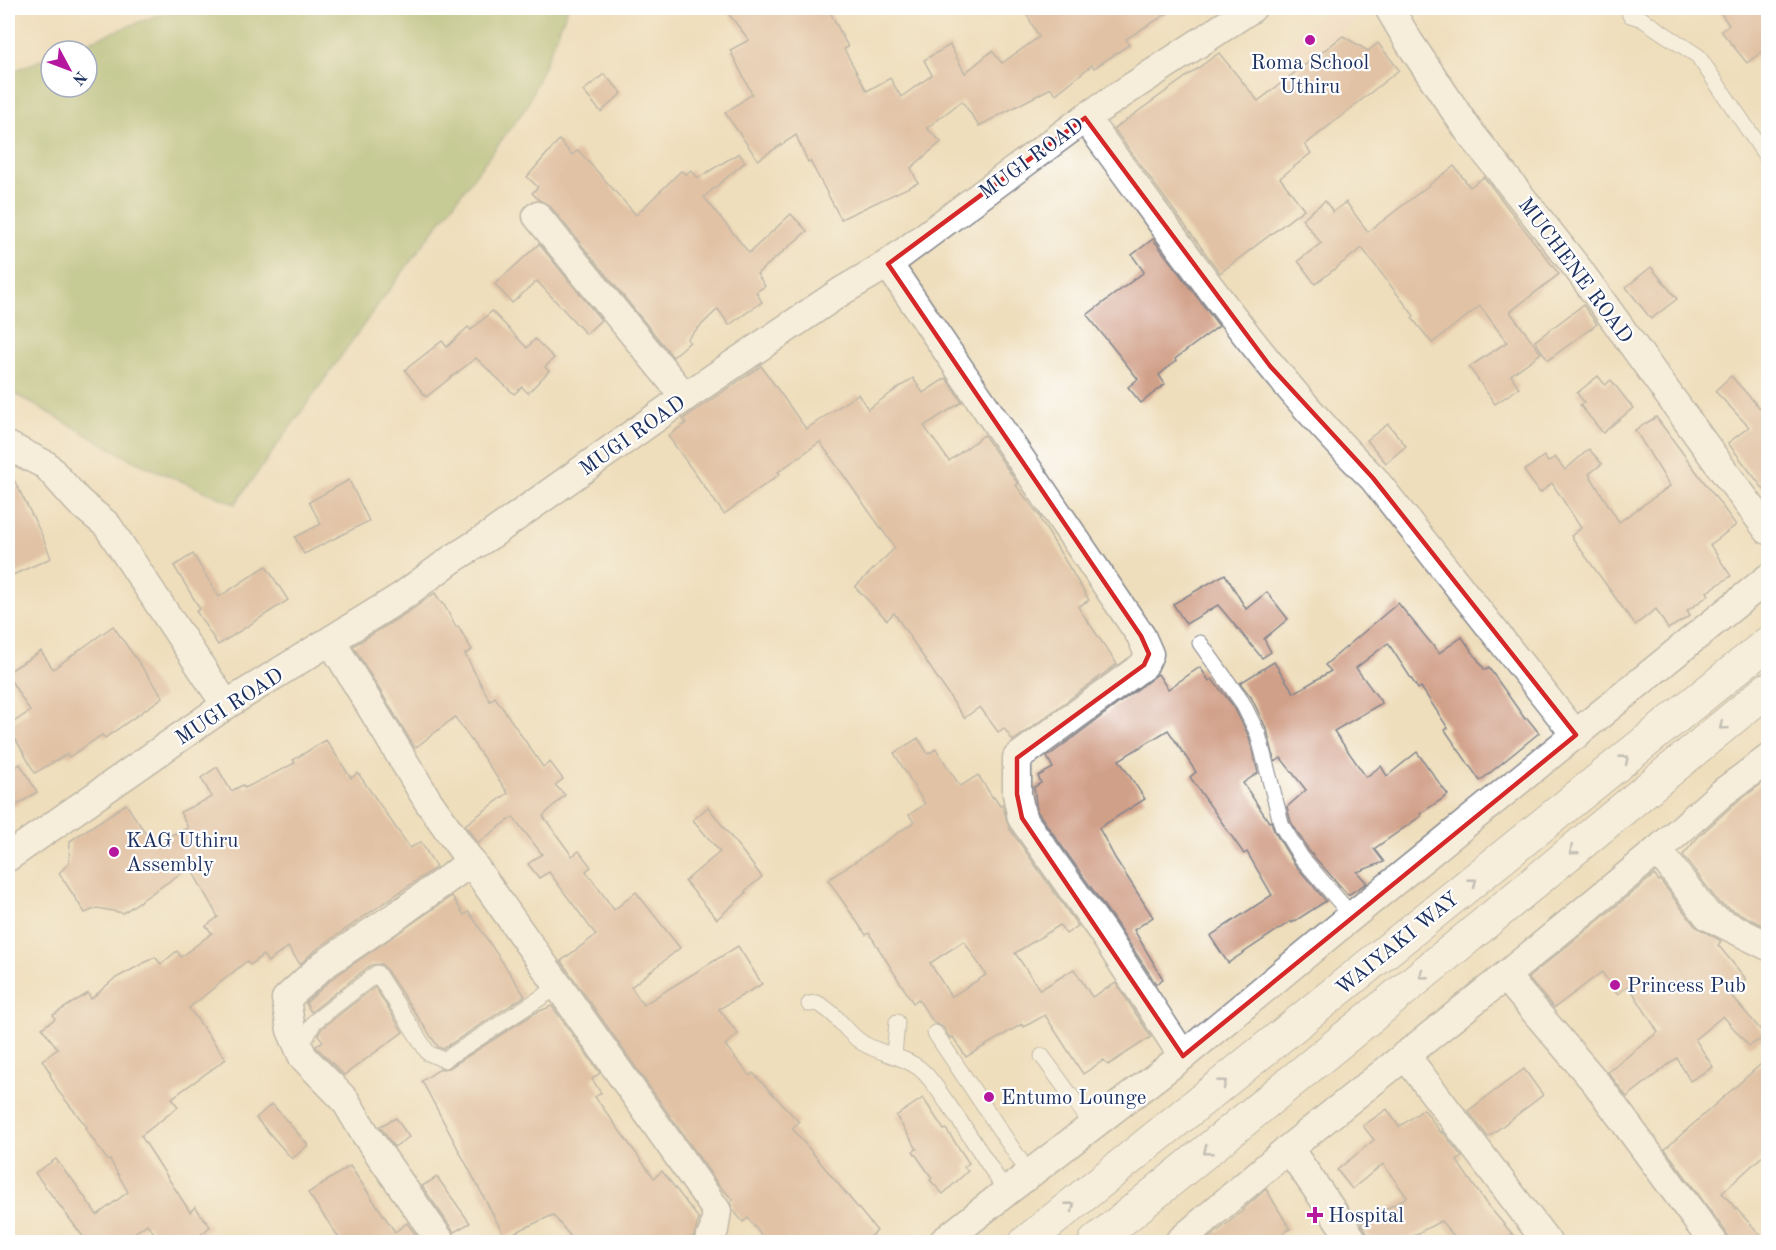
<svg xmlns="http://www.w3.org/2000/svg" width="1776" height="1250" viewBox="0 0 1776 1250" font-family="'Old Standard TT',serif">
<rect width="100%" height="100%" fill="#fff"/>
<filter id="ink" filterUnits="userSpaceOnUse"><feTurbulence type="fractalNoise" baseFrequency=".0167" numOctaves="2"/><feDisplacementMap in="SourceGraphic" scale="12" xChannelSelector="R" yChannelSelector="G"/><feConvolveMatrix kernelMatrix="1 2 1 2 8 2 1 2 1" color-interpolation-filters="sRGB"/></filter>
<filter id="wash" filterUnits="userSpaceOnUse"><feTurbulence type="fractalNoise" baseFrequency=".008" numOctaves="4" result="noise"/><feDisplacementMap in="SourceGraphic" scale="24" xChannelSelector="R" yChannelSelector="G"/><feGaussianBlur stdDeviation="1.35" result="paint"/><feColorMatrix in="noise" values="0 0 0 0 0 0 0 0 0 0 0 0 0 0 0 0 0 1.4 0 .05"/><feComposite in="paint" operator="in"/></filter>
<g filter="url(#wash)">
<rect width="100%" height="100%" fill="#eedebc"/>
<polygon fill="#f5d3c2" points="1328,8 1370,8 1276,88 1252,73"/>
<polygon fill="#96b265" stroke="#587062" stroke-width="1.5" points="198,8 568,8 527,106 372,313 235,504 134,461 8,390 8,73 51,56 51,87 87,87 87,51 64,51 155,16"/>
<g id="blocks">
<g fill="#d1a089" fill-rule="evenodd">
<polygon points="724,8 828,8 848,47 844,49 867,91 890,78 901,97 932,75 924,60 950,45 965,73 992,51 1002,63 1039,37 1026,13 1037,8 1176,8 1126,39 1129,45 1094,68 1092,65 1056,94 1051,88 979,126 962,101 927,128 941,142 911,168 918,183 841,219 810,161 808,162 796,135 758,160 725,113 752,94 730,50 749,40"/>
<polygon points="1717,8 1768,8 1768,47 1747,63 1721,31 1729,25"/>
<polygon points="1343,36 1368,51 1378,43 1399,70 1305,145 1311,153 1280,178 1304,209 1220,273 1114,129 1219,53 1258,101"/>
<polygon points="604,74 622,93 601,112 583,91"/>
<polygon points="559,140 572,155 578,150 636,215 681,171 686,174 691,170 698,178 739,153 745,162 704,197 749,253 791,214 807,231 757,274 765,286 756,292 762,302 729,325 718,309 687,339 690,342 673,357 550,206 539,200 532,193 538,187 527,177"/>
<polygon points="1454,166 1470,187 1484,177 1559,274 1510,312 1541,353 1511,375 1519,388 1495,404 1469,367 1507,342 1480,306 1432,343 1412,318 1414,316 1362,248 1315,284 1298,261 1321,243 1302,219 1325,201 1333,212 1346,202 1368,232"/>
<polygon points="1153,239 1219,326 1175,359 1176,361 1159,375 1165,384 1141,403 1128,387 1138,379 1087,315 1144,272 1132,255"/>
<polygon points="539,244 601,320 586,334 537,281 512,303 495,284"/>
<polygon points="1651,267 1677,299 1651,319 1626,287"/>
<polygon points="1583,305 1597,324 1548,360 1535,341"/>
<polygon points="492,311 527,348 535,339 554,358 545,367 549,371 528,393 522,387 514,394 476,358 426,397 405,370 442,341 447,347 468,327 471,330"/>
<polygon points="761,366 806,429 858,394 868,409 913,378 923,393 946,378 962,402 924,426 949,461 984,435 1018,484 1016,485 1041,518 1040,519 1089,600 1078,607 1117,664 1013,741 1004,728 998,732 980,707 964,718 894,613 887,620 855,587 895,548 820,442 778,472 780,474 724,514 668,436 686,423 683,419"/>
<polygon points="1598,376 1605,385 1611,380 1633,408 1603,433 1580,405 1584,402 1577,393"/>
<polygon points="1731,376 1766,415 1768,413 1768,495 1728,443 1749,427 1715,391"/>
<polygon points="1656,417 1736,525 1710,545 1731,576 1707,592 1709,595 1687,611 1690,616 1668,629 1656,609 1635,625 1571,536 1581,528 1552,483 1540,493 1524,471 1544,456 1548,462 1555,457 1565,470 1589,449 1602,464 1589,474 1619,522 1670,486 1635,430"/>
<polygon points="1388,424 1406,446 1386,463 1367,440"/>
<polygon points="8,468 41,533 51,558 8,577"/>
<polygon points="349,480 369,521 304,554 295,537 321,524 309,502"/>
<polygon points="193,554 219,597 266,566 288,600 218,645 196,611 200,609 174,566"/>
<polygon points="1225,574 1246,609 1267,592 1288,619 1264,639 1271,652 1262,658 1218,605 1186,624 1173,604"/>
<polygon points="435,593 442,604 443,603 456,627 458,626 472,650 465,654 490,701 495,697 543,767 550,762 563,779 555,785 565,795 543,816 572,856 579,851 591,867 586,871 614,910 636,892 680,948 631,987 643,1005 738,946 762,984 719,1009 738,1034 725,1045 750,1076 753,1073 799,1122 792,1128 877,1231 863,1242 766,1242 748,1218 743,1222 732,1209 731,1202 733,1200 718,1184 561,961 596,935 549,872 539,878 528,864 542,854 513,817 478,843 465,825 508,793 455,717 415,748 353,646 410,611"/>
<polygon points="1398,603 1439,653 1462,637 1485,670 1489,668 1525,719 1527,718 1539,733 1480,781 1445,730 1448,728 1421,687 1418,689 1388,643 1356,668 1382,703 1334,731 1366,777 1381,766 1387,776 1417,752 1448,795 1420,814 1421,816 1374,849 1384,862 1357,872 1367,883 1348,895 1309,851 1291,822 1287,807 1306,790 1281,758 1275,762 1267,730 1251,697 1240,683 1274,662 1294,693 1331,671 1325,665"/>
<polygon points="113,626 163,697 105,738 102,735 69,757 67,754 35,773 8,726 30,711 8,676 8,672 41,651 53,669"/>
<polygon points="1200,667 1209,681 1212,679 1234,707 1249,737 1258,773 1243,783 1269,822 1271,821 1274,831 1293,862 1326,901 1292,923 1291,921 1228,963 1210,936 1272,895 1247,852 1244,854 1190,777 1196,772 1168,730 1119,760 1145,799 1099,828 1115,858 1153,917 1134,930 1163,979 1156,984 1114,920 1037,811 1034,787 1041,783 1038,776 1053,768 1047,757 1158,674 1168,689"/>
<path d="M 918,738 L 928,754 L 936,749 L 959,785 L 961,786 L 978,775 L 993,798 L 994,797 L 1000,806 L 1002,804 L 1009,828 L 1078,926 L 1066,934 L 1060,925 L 1015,953 L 1040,990 L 1074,969 L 1092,997 L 1116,983 L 1151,1037 L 1108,1065 L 1104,1060 L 1083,1074 L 1045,1015 L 1024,1027 L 1022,1024 L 966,1057 L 953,1037 L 950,1038 L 943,1027 L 934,1023 L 918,999 L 913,1003 L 869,933 L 866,935 L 828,880 L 914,822 L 909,815 L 925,804 L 894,753 ZM 964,941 L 986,975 L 951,997 L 930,963 Z"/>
<polygon points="326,740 351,778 358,773 410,848 421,842 436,867 314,951 300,964 288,947 268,962 263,955 250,965 247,961 189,1008 226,1059 172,1098 178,1107 141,1136 190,1212 195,1207 210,1227 192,1242 161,1242 147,1224 122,1242 87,1242 35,1173 56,1159 69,1177 70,1176 97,1215 128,1192 110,1160 108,1161 85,1128 87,1127 59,1092 50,1075 51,1074 42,1060 58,1049 42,1028 55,1019 53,1015 88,993 91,999 114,979 155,957 161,964 177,951 181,957 212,933 206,926 218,917 190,867 123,913 97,908 85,913 59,873 69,863 70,841 126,804 152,843 188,828 180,812 212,797 201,778 217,767 231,791 243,785 245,788 295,763 293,760"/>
<polygon points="20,764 37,792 8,811 8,772"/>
<polygon points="1768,779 1768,928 1719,903 1683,855 1698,837 1732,806"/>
<polygon points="708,807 762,877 745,891 746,893 717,919 685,881 720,852 693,820"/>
<polygon points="1654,875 1659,881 1660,880 1695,926 1721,941 1718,945 1746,979 1730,994 1766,1036 1749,1046 1723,1016 1695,1039 1713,1067 1690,1081 1677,1058 1627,1097 1608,1072 1658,1032 1629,986 1617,994 1602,972 1554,1008 1528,978"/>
<polygon points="452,896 464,915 469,912 525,996 443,1049 438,1047 385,968 381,964 371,965 311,1012 306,1003 333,978"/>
<polygon points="375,987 403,1032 344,1075 317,1048 316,1046 323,1041 318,1035 322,1028"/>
<polygon points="552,1006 600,1073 592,1079 601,1093 595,1097 654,1178 662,1171 699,1219 694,1236 685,1242 575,1242 553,1215 505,1237 422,1081 440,1069 449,1068 535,1013"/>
<polygon points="1768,1058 1768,1151 1722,1193 1767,1242 1729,1242 1726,1232 1665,1149"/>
<polygon points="1524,1069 1543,1095 1488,1137 1468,1111"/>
<polygon points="923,1098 944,1130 946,1129 969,1163 964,1167 968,1171 943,1194 930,1180 932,1178 913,1151 917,1149 896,1116"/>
<polygon points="272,1104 308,1145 292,1159 256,1118"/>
<polygon points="1387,1109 1399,1127 1424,1109 1441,1133 1442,1131 1462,1157 1457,1161 1485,1202 1519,1242 1459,1242 1441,1221 1401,1242 1372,1242 1361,1223 1407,1197 1383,1164 1352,1189 1337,1170 1374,1140 1363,1126"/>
<polygon points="396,1118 409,1137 394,1147 380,1126"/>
<polygon points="350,1166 395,1232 407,1223 421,1242 342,1242 308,1193"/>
<polygon points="437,1177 470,1223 454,1232 422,1186"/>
<polygon points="1266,1189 1290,1229 1269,1242 1204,1242 1243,1211 1242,1210"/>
</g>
</g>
</g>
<g filter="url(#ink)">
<use href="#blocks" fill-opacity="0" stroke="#84868d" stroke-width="1.5"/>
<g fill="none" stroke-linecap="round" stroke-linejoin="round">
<defs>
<g id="service">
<polyline points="1628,8 1630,15 1642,19 1698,56 1768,159"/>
<polyline points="1200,643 1242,702 1258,734 1282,826 1301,857 1352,916"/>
<path d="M 809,1004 L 817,1003 C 836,1012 844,1030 861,1042 C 879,1054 902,1055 919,1068 C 931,1077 939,1092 948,1104 C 968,1132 987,1162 1006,1192"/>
<polyline points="935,1033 1030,1175"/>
<polyline points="307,1036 314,1022 377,973 428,1053 444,1060 559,986"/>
<polyline points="894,1055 897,1022"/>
<polyline points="1042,1056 1093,1126"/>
</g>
<g id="minor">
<polyline points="1389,8 1409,42 1468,130 1578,269 1723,470 1768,530"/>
<path d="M 1085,118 C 1177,241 1263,370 1373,478 L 1576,735"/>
<polyline points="537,216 685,397"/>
<polyline points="888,264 1141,636 1149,654 1144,665 1017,758 1017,794 1022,818 1101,930 1183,1056"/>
<polyline points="8,446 46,465 79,502 107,525 226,705"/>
<polyline points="331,641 428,801 717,1211 714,1230 709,1242"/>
<polyline points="1658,850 1708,916 1768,946"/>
<polyline points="8,857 226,705 401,597 451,560 492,534 685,397 842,291 888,264 1085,118 1252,8"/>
<polyline points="1505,976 1597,1084 1713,1242"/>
<polyline points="1405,1055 1547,1242"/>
<polyline points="1289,1149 1354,1242"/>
<polyline points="441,1242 364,1132 345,1100 303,1057 291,1030 286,999 323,965 399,914 471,862"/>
<polyline points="943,1242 1006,1192 1183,1056 1352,916 1768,578"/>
<polyline points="1179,1242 1283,1153 1505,976 1658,850 1722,793 1768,759"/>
</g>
<g id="trunk">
<polyline points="1026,1242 1768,643"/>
<polyline points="1095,1242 1461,943 1768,689"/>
</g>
</defs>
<use href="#service" stroke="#84868d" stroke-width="17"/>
<use href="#minor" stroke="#84868d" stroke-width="31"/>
<use href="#trunk" stroke="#84868d" stroke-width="35"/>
<use href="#service" stroke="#fff" stroke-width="15"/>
<use href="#minor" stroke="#fff" stroke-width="28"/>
<use href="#trunk" stroke="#fff" stroke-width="33"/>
</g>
<defs><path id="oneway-chevron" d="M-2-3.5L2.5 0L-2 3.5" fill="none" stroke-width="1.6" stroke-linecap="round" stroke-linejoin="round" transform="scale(1.5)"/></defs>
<g stroke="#8d97ae">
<use href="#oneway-chevron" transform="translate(1723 726) rotate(140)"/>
<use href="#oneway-chevron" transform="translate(1625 759) rotate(-39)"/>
<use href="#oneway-chevron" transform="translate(1573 851) rotate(140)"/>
<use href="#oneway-chevron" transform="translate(1473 882) rotate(-39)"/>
<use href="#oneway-chevron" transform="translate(1423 975) rotate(141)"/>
<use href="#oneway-chevron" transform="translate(1223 1083) rotate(-39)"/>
<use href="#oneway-chevron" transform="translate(1207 1151) rotate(141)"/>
<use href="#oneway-chevron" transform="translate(1071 1206) rotate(-39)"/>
</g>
</g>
<path d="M0 0H1776V1250H0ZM 1085,118 L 1270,366 L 1373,478 L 1576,735 L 1183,1056 L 1022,818 L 1017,794 L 1017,758 L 1144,665 L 1149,654 L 1141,636 L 888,264 Z" fill="#eedebc" fill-opacity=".55" fill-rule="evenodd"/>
<path fill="none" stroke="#d62828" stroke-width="4.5" stroke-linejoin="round" d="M 1085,118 L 1270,366 L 1373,478 L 1576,735 L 1183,1056 L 1022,818 L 1017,794 L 1017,758 L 1144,665 L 1149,654 L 1141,636 L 888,264 Z"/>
<g fill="#b5179e" stroke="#fff" stroke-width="2">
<circle cx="1310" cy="40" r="6"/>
<circle cx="114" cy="852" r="6"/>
<circle cx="1615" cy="985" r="6"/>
<circle cx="989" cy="1097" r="6"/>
<path d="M1312 1206h6v6h6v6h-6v6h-6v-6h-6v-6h6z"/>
</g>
<g text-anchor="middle" stroke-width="4.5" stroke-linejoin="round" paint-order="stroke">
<g font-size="21" fill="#1b2f5e" stroke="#fff" text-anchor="start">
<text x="1310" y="69" text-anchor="middle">Roma School<tspan x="1310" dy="24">Uthiru</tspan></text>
<text x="126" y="847">KAG Uthiru<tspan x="126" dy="24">Assembly</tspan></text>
<text x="1627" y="992">Princess Pub</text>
<text x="1001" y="1104">Entumo Lounge</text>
<text x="1328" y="1222">Hospital</text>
</g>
<g font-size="21" fill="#1b2f5e" stroke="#fff">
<text transform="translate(1031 158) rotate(-36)" y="7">MUGI ROAD</text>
<text transform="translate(1576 270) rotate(53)" y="7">MUCHENE ROAD</text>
<text transform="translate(632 435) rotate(-35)" y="7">MUGI ROAD</text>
<text transform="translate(229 706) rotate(-33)" y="7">MUGI ROAD</text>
<text transform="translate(1397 943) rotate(-39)" y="7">WAIYAKI WAY</text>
</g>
</g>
<rect width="1776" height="1250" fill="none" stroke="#fff" stroke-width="30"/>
<g transform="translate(69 69) rotate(131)"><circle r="28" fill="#ffffff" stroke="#a4acbf" stroke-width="1.5"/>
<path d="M0-4.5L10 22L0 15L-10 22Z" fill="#b5179e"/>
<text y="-9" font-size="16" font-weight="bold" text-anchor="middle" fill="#1b2f5e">N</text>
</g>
</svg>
